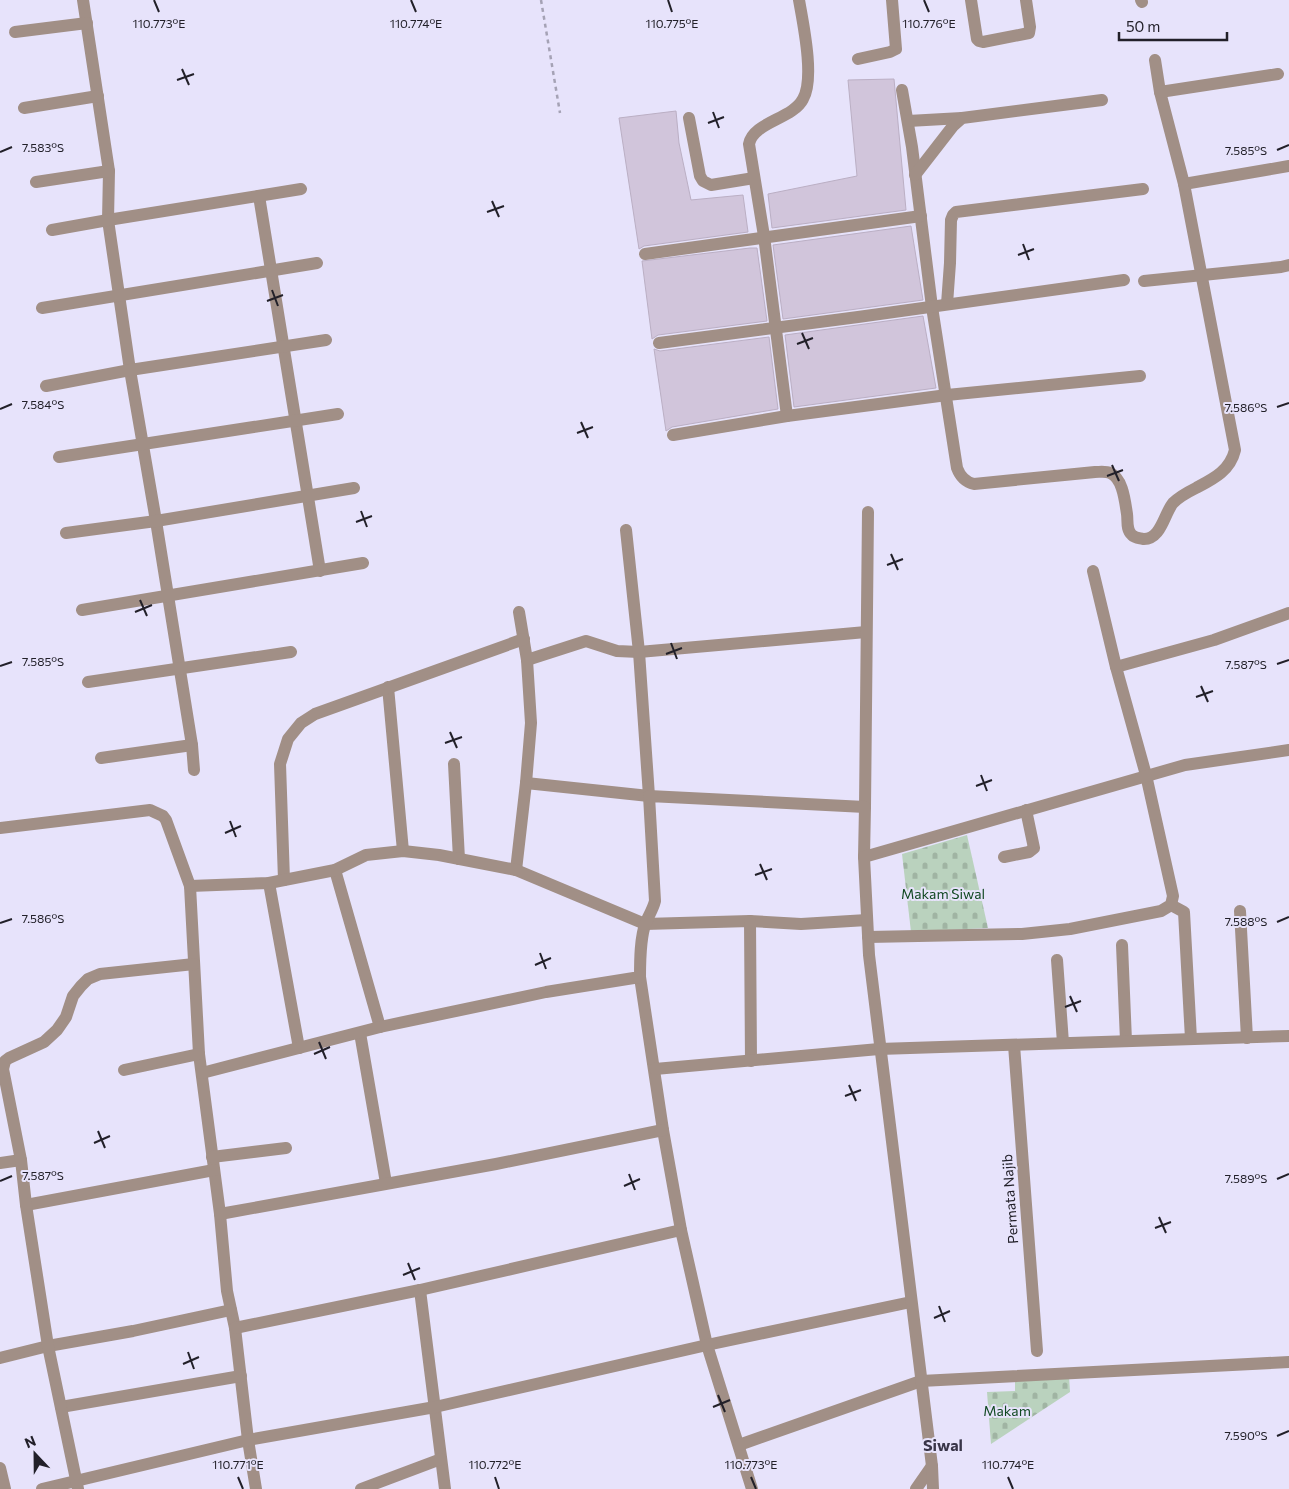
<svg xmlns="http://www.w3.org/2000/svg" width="1289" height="1489" viewBox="0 0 1289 1489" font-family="Commissioner,sans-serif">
<defs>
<pattern id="cemetery-stones" width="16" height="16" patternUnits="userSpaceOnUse" patternTransform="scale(1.25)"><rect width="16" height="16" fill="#bad2be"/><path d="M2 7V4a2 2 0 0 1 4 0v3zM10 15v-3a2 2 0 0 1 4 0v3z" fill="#a0b4a3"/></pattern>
</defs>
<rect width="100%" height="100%" fill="#e7e3fb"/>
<g fill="url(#cemetery-stones)">
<polygon points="967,835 988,928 911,932 902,854"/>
<polygon points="1069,1376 1070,1392 991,1444 987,1392 1015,1391 1015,1380"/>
</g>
<g fill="#d1c5db" stroke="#bbafc4">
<polygon points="894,79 906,210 772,228 768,194 857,176 848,80"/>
<polygon points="676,111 679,143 691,200 743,195 748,232 644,246 639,249 619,118"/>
<polygon points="911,226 923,300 783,319 773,245"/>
<polygon points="750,248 757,248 767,321 658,335 652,339 642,261"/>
<polygon points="923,316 936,388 794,407 785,335"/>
<polygon points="769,337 778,409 672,427 666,431 654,349 660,351"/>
</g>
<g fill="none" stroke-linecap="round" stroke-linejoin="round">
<polyline stroke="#a5a2b5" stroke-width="2.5" stroke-dasharray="4 4" stroke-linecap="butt" points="541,0 560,113"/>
<g stroke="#a18f86" stroke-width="12">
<polyline points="83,0 109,171 108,220 130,370 156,521 192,745 194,770"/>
<polyline points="971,0 977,39 979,41 983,42 1029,33 1030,27 1026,0"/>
<polyline points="1141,0 1142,2"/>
<polyline points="15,32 87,23"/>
<polyline points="858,59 890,52 896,49 892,0"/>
<path d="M 902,90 L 912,147 L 932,307 L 957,468 C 960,476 965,482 974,484 L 1095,472 C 1100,472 1106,471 1110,473 C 1123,478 1125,502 1127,514 C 1128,521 1126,530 1132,535 C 1135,538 1139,538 1143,539 C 1161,540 1164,514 1173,503 C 1180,496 1188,492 1196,488 C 1213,479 1230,471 1235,450 L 1184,184 L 1160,92 L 1155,60"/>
<polyline points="1160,92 1278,74"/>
<polyline points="24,108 98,96"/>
<polyline points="689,118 700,176 703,181 711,185 754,178"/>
<polyline points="908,121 962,118"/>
<polyline points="915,175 953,126 962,118 1102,100"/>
<polyline points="36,182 109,171"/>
<polyline points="1184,184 1289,166"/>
<polyline points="259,196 320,571"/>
<polyline points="52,230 108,220 301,189"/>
<polyline points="645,254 921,216"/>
<polyline points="1144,281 1281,267 1289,265"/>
<polyline points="947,304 950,263 951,220 953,215 956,212 1143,189"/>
<polyline points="42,308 317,263"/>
<polyline points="659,343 858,317 1124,280"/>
<polyline points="46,386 130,370 326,340"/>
<path d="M 787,416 L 764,236 L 749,144 C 753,122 793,119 803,99 C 815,79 803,23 799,0"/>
<polyline points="673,435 787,416 947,395 1140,376"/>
<polyline points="59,457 338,414"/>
<polyline points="66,533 156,521 354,488"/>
<polyline points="82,610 363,563"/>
<polyline points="527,660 586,641 617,651 639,652 866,632"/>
<polyline points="1116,667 1214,640 1289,613"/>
<polyline points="88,682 291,652"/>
<polyline points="388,687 403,851"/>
<polyline points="101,758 192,745"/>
<polyline points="454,764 459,859"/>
<polyline points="526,783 649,796 639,652 626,530"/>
<polyline points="865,807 868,512"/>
<polyline points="0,828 150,810 163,816 166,820 190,886 199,1054 220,1214 227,1291 235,1328 248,1440 256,1489"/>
<polyline points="1004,857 1029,852 1034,848 1026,810"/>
<polyline points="335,870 380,1027"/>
<polyline points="516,870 526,783 531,723 527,660 519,612"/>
<polyline points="284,880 280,764 288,739 301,723 315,714 524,639"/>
<polyline points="269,883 299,1048"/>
<polyline points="190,886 269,883 335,870 366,855 403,851 439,855 516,870 645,924 750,921 801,924 867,920"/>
<polyline points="1171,905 1184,912 1191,1039"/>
<polyline points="1240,911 1247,1038"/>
<polyline points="750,921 751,1061"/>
<polyline points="868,937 1022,934 1070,929 1161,911 1171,905 1173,896 1146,775 1116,667 1093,571"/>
<polyline points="1122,945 1126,1041"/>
<polyline points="1057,960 1063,1043"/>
<polyline points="640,977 663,1130 681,1230"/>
<polyline points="360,1033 386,1183"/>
<polyline points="1014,1045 1037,1351"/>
<polyline points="655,1069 879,1049 1289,1036"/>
<polyline points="124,1070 199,1054"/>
<path d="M 202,1073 L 380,1027 L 546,992 L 640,977 C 640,961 640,937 646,922 C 649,915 653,909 655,901 L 649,796 L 865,807 L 864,857"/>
<polyline points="212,1157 286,1148"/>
<polyline points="0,1163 21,1160"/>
<polyline points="26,1205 214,1170"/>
<polyline points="220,1214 496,1164 663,1130"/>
<polyline points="420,1290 445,1489"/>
<polyline points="235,1328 420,1290 681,1230 707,1345 752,1489"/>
<polyline points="0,1358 48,1346 133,1331 231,1310"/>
<polyline points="61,1407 241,1376"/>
<polyline points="739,1445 921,1381 1289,1362"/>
<polyline points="0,1468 5,1489"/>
<polyline points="42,1489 248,1440 435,1407 707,1345 911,1302"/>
<polyline points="78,1489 48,1346 26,1205 21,1160 3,1069 5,1061 9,1058 44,1042 57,1030 66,1017 73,996 81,986 88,979 100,974 194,964"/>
<polyline points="361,1489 441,1459"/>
<polyline points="916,1489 932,1466"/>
</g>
<polyline stroke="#a18f86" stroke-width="12" points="933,1489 932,1466 869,955 864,857 1185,765 1289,750"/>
</g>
<path fill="none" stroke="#222029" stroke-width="2" d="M 154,0 L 159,12M 411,0 L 416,12M 668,0 L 672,12M 924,0 L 929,12M 182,69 L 189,85M 177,80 L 194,74M 713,112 L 719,128M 708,123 L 724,117M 1277,150 L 1289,145M 0,152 L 12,147M 492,201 L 499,217M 487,212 L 504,206M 1023,244 L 1029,260M 1018,255 L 1034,249M 272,290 L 278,306M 267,301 L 283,295M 802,333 L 809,349M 797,344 L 813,338M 1277,407 L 1289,403M 0,409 L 12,404M 581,422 L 588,438M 577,433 L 593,427M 1112,465 L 1119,481M 1107,476 L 1123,470M 361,511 L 367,527M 356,522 L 372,516M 891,554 L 898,570M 887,565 L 903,559M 140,600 L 147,616M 135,612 L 152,605M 671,643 L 677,659M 666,654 L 682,648M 1277,664 L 1289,660M 0,666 L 12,662M 1201,686 L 1208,702M 1196,697 L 1213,691M 450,732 L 457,748M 445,743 L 462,737M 981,775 L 987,791M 976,786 L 992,780M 230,821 L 236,837M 225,833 L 241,826M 760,864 L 767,880M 755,875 L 772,869M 1277,922 L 1289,917M 0,923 L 12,919M 540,953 L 546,969M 535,965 L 551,958M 1070,996 L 1077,1012M 1065,1007 L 1081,1001M 319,1042 L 326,1059M 314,1054 L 330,1047M 849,1085 L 856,1101M 845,1096 L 861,1090M 98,1131 L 105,1148M 94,1143 L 110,1136M 629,1174 L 635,1190M 1277,1179 L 1289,1174M 0,1181 L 12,1176M 624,1186 L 640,1179M 1159,1217 L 1166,1233M 1155,1228 L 1171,1222M 408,1263 L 415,1280M 403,1275 L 420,1268M 939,1306 L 945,1322M 934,1318 L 950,1311M 188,1352 L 194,1369M 183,1364 L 199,1357M 718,1395 L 725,1412M 713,1407 L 730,1400M 1277,1436 L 1289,1431M 238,1477 L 243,1489M 495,1477 L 499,1489M 751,1477 L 756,1489M 1008,1477 L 1013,1489"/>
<g text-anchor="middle" stroke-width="4" stroke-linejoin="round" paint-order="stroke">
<g font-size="14" fill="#0f4720" stroke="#e7e3fb">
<text x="943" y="899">Makam Siwal</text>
<text x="1007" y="1416">Makam</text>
</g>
<g font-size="14" fill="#222029" stroke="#e7e3fb">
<text transform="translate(1010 1199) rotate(-94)" y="5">Permata Najib</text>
</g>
<g font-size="16" font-weight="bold" fill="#393548" stroke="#e7e3fb">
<text x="943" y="1451">Siwal</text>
</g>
</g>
<g font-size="12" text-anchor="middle" fill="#222029" stroke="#e7e3fb" stroke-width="4" stroke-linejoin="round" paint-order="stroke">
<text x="159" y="28">110.773°E</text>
<text x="416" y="28">110.774°E</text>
<text x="672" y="28">110.775°E</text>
<text x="929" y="28">110.776°E</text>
<text x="43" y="152">7.583°S</text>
<text x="1246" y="155">7.585°S</text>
<text x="43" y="409">7.584°S</text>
<text x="1246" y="412">7.586°S</text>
<text x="43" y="666">7.585°S</text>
<text x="1246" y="669">7.587°S</text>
<text x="43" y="923">7.586°S</text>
<text x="1246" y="926">7.588°S</text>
<text x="43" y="1180">7.587°S</text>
<text x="1246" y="1183">7.589°S</text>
<text x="1246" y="1440">7.590°S</text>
<text x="238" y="1469">110.771°E</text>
<text x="495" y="1469">110.772°E</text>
<text x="751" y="1469">110.773°E</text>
<text x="1008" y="1469">110.774°E</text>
</g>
<g transform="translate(35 1454) rotate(338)" stroke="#e7e3fb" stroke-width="4" paint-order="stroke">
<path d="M0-4L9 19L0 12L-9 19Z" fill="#222029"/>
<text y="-8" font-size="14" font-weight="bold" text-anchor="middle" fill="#222029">N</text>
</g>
<path d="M1119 32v8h108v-8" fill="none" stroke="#222029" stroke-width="2.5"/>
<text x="1126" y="32" font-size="15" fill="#222029" stroke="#e7e3fb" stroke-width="4" paint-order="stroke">50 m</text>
</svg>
